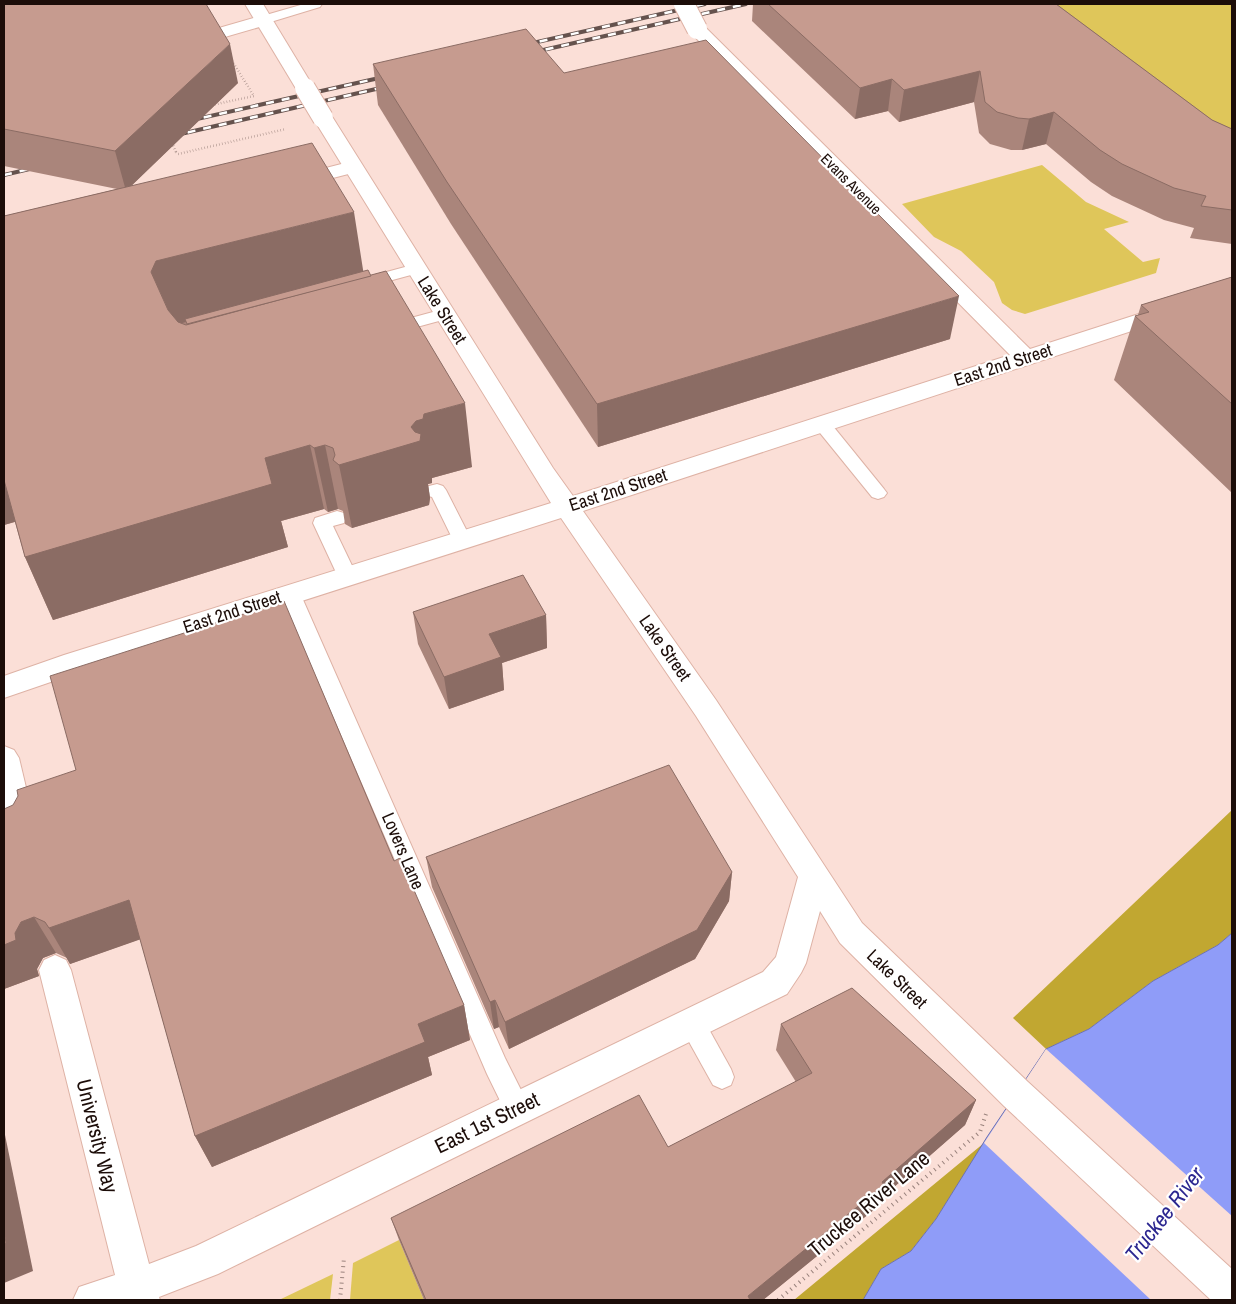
<svg xmlns="http://www.w3.org/2000/svg" width="1236" height="1304" viewBox="0 0 1236 1304" font-family="'Archivo Narrow',sans-serif">
<rect width="100%" height="100%" fill="#fbdfd7"/>
<g fill="#dfc65a">
<polygon points="1009,4 1232,4 1232,164"/>
<polygon points="1042,165 1086,202 1129,222 1104,229 1143,262 1160,258 1156,273 1025,314 1012,310 1002,303 994,282 961,251 934,237 902,204"/>
<polygon points="399,1240 424,1300 350,1300 353,1263"/>
<polygon points="333,1274 330,1300 279,1300"/>
</g>
<g fill="#c1a731">
<polygon points="1232,810 1232,933 1218,945 1153,981 1089,1029 1046,1049 1013,1018"/>
<polygon points="984,1143 936,1219 911,1251 881,1269 863,1300 794,1300"/>
</g>
<polygon fill="#8f9cf8" stroke="#6c71b0" points="1232,933 1232,1300 863,1300 881,1269 911,1251 936,1219 987,1137 1046,1049 1089,1029 1153,981 1218,945"/>
<polygon fill="#fbdfd7" points="1046,1049 1232,1216 1232,1300 1151,1300 984,1143"/>
<g fill="none" stroke-linecap="round" stroke-linejoin="round">
<defs>
<g id="lane">
<polygon points="304,4 322,4 320,7 264,24 258,20 259,17"/>
<polygon points="416,264 422,266 424,269 422,272 363,288 357,286 355,283 357,280"/>
<polygon points="444,309 450,310 452,314 450,318 391,334 385,333 383,329 385,325"/>
<polygon points="822,418 828,420 884,489 887,493 884,497 878,499 872,497 816,428 813,424 816,420"/>
<polygon points="437,484 443,486 446,490 471,539 469,544 462,546 455,544 432,497 425,495 422,491 425,487"/>
<polygon points="337,511 344,513 346,518 344,523 333,526 357,576 354,581 347,583 340,581 313,523 315,518"/>
<polygon points="290,586 297,588 300,593 505,1058 530,1108 526,1117 517,1120 508,1117 487,1074 280,593 283,588"/>
<polygon points="692,1012 701,1015 731,1069 734,1077 731,1085 722,1089 713,1085 683,1031 680,1023 683,1015"/>
</g>
<g id="street">
<polygon points="264,15 270,16 273,20 270,24 211,41 205,40 202,36 205,32"/>
<polygon points="353,161 360,163 363,167 360,171 294,188 287,186 284,182 287,178"/>
</g>
<g id="secondary">
<polygon points="245,4 263,4 314,88 312,92 305,94 298,92"/>
<polygon points="697,24 703,25 1030,349 1232,284 1232,298 583,511 716,700 862,923 1028,1082 1232,1269 1232,1300 1211,1300 1004,1106 840,943 820,911 806,963 801,973 787,994 218,1274 159,1297 160,1300 73,1300 79,1287 115,1275 39,970 44,960 55,955 66,960 71,970 149,1264 196,1246 763,972 776,957 798,877 696,716 561,518 74,674 4,698 4,676 64,655 551,503 313,118 316,114 323,112 330,114 333,118 553,468 573,496 1010,355 691,33 688,29 691,25"/>
<polygon points="4,746 14,750 19,758 37,834 33,843 22,847 11,843 4,821"/>
</g>
</defs>
<use href="#lane" stroke="#deb2a5" stroke-width="2"/>
<use href="#street" stroke="#deb2a5" stroke-width="2"/>
<use href="#secondary" stroke="#deb2a5" stroke-width="2"/>
<g stroke="#9a837d" stroke-width="2.5" stroke-dasharray="0.5 2.5" stroke-linecap="butt">
<polyline points="212,105 254,96 232,61"/>
<polyline points="176,152 178,154 286,129"/>
</g>
<g stroke="#9a837d" stroke-width="4" stroke-dasharray="1 4.5" stroke-linecap="butt">
<polyline points="340,1300 344,1258"/>
<polyline points="778,1300 980,1132 986,1114"/>
</g>
<use href="#lane" fill="#fff" fill-rule="evenodd"/>
<use href="#street" fill="#fff" fill-rule="evenodd"/>
<use href="#secondary" fill="#fff" fill-rule="evenodd"/>
<defs>
<g id="rail">
<polyline points="524,45 705,4"/>
<polyline points="530,53 746,4"/>
<polyline points="188,121 388,76"/>
<polyline points="172,136 389,86"/>
<polyline points="4,175 38,167"/>
</g>
</defs>
<use href="#rail" stroke="#65524d" stroke-width="4"/>
<use href="#rail" stroke="#fff" stroke-width="2.5" stroke-dasharray="8" stroke-linecap="butt"/>
<defs>
<g id="secondary-bridge">
<polyline points="684,4 697,29"/>
<polyline points="305,88 323,118"/>
</g>
</defs>
<use href="#secondary-bridge" stroke="#deb2a5" stroke-width="22" stroke-linecap="butt"/>
<polyline stroke="#9a837d" stroke-width="2.5" stroke-dasharray="0.5 2.5" stroke-linecap="butt" points="172,143 176,152"/>
<use href="#secondary-bridge" stroke="#fff" stroke-width="20"/>
</g>
<g fill="#aa857b">
<polygon points="4,4 238,83 132,185 363,271 472,467 432,478 432,483 428,484 430,498 429,505 352,528 345,524 343,511 338,509 328,512 324,509 281,521 288,547 53,620 25,557 15,522 4,525 4,216 117,189 4,166"/>
<polygon points="753,4 1056,4 1212,120 1232,129 1232,244 1190,238 1194,228 1164,220 1112,196 1091,182 1046,144 1022,150 1011,150 990,144 979,133 974,102 899,122 888,111 855,119 752,21"/>
<polygon points="373,64 564,73 950,339 598,447 451,224 378,105"/>
<polygon points="1232,277 1232,493 1114,380 1135,316 1138,315 1141,305"/>
<polygon points="413,612 546,615 547,648 502,663 504,690 449,709 418,644"/>
<polygon points="4,809 394,861 464,1005 470,1040 428,1057 432,1075 212,1167 195,1136 140,939 70,964 67,958 56,953 43,958 37,969 39,976 4,989"/>
<polygon points="426,857 732,872 729,901 695,959 509,1049 499,1027 494,1029 432,887"/>
<polygon points="781,1024 976,1100 965,1125 878,1201 876,1208 763,1300 424,1300 399,1240 391,1218 668,1147 796,1082 776,1050"/>
</g>
<g fill="#8b6c64">
<polygon points="230,44 238,83 126,191 115,151"/>
<polygon points="980,71 974,102 899,122 904,90"/>
<polygon points="892,79 888,111 855,119 860,88"/>
<polygon points="1054,112 1046,144 1022,150 1029,119"/>
<polygon points="354,212 364,276 185,319 186,322 175,325 151,272 156,261"/>
<polygon points="959,296 950,339 598,447 597,404"/>
<polygon points="465,403 472,467 432,478 432,483 428,484 430,498 429,505 352,528 339,465 411,427 416,421 424,414"/>
<polygon points="310,445 324,509 281,521 288,547 53,620 25,557 265,458"/>
<polygon points="325,445 338,509 328,512 314,448"/>
<polygon points="4,471 24,519 4,525"/>
<polygon points="546,615 547,648 502,663 504,690 449,709 444,677 489,634"/>
<polygon points="732,872 729,901 695,959 509,1049 505,1022"/>
<polygon points="129,900 147,937 70,964 49,928"/>
<polygon points="34,917 56,953 43,958 37,969 39,976 4,989 4,945 15,933 21,922"/>
<polygon points="495,1000 499,1027 494,1029 490,1002"/>
<polygon points="464,1005 470,1040 428,1057 432,1075 212,1167 195,1136 418,1024"/>
<polygon points="976,1100 965,1125 878,1201 876,1208 763,1300 747,1300 748,1296"/>
<polygon points="4,1130 33,1271 4,1283"/>
</g>
<g fill="#c69b8f" stroke="#8b6c64">
<polygon points="4,4 206,4 230,44 115,151 4,129"/>
<polygon points="768,4 1056,4 1212,120 1232,129 1232,210 1201,206 1206,196 1174,188 1122,164 1100,150 1054,112 1029,119 1018,118 997,112 985,102 980,71 904,90 892,79 860,88"/>
<polygon points="526,29 564,73 706,40 959,296 597,404 447,182 373,64"/>
<polygon points="312,143 354,212 156,261 151,272 168,310 178,322 186,325 386,271 465,403 424,414 423,419 416,421 411,427 415,432 421,434 420,441 339,465 333,460 335,455 333,448 325,445 314,448 310,445 265,458 272,484 25,557 4,480 4,216"/>
<polygon points="368,270 371,276 187,324 185,319"/>
<polygon points="1232,277 1232,404 1135,316 1149,312 1141,305"/>
<polygon points="523,575 546,615 489,634 501,657 444,677 413,612"/>
<polygon points="284,601 394,861 400,858 464,1005 418,1024 425,1042 195,1136 129,900 49,928 45,922 34,917 21,922 15,933 16,940 4,945 4,809 13,805 18,796 17,790 76,770 50,676"/>
<polygon points="669,765 732,872 697,930 505,1022 495,1000 490,1002 426,857"/>
<polygon points="852,988 976,1100 882,1182 884,1185 748,1296 750,1300 426,1300 391,1218 639,1095 668,1147 812,1073 781,1024"/>
<polygon points="4,1230 6,1243 4,1244"/>
</g>
<g text-anchor="middle" stroke-width="4.5" stroke-linejoin="round" paint-order="stroke">
<g font-size="15" fill="#1c0d09" stroke="#fff">
<text transform="translate(851 184) rotate(45)" y="5">Evans Avenue</text>
</g>
<g font-size="18" fill="#1c0d09" stroke="#fff">
<text transform="translate(442 310) rotate(58)" y="6">Lake Street</text>
<text transform="translate(1003 365) rotate(-18)" y="6">East 2nd Street</text>
<text transform="translate(618 490) rotate(-18)" y="6">East 2nd Street</text>
<text transform="translate(232 612) rotate(-18)" y="6">East 2nd Street</text>
<text transform="translate(665 648) rotate(55)" y="6">Lake Street</text>
<text transform="translate(403 851) rotate(67)" y="6">Lovers Lane</text>
<text transform="translate(897 979) rotate(44)" y="6">Lake Street</text>
</g>
<g font-size="21" fill="#1c0d09" stroke="#fff">
<text transform="translate(487 1123) rotate(-26)" y="7">East 1st Street</text>
<text transform="translate(97 1136) rotate(76)" y="7">University Way</text>
<text transform="translate(869 1204) rotate(-40)" y="7">Truckee River Lane</text>
</g>
<g font-size="22" font-style="italic" fill="#2c2790" stroke="#fff">
<text transform="translate(1164 1214) rotate(-52)" y="8">Truckee River</text>
</g>
</g>
<rect width="1236" height="1304" fill="none" stroke="#1c0d09" stroke-width="10"/>
</svg>
